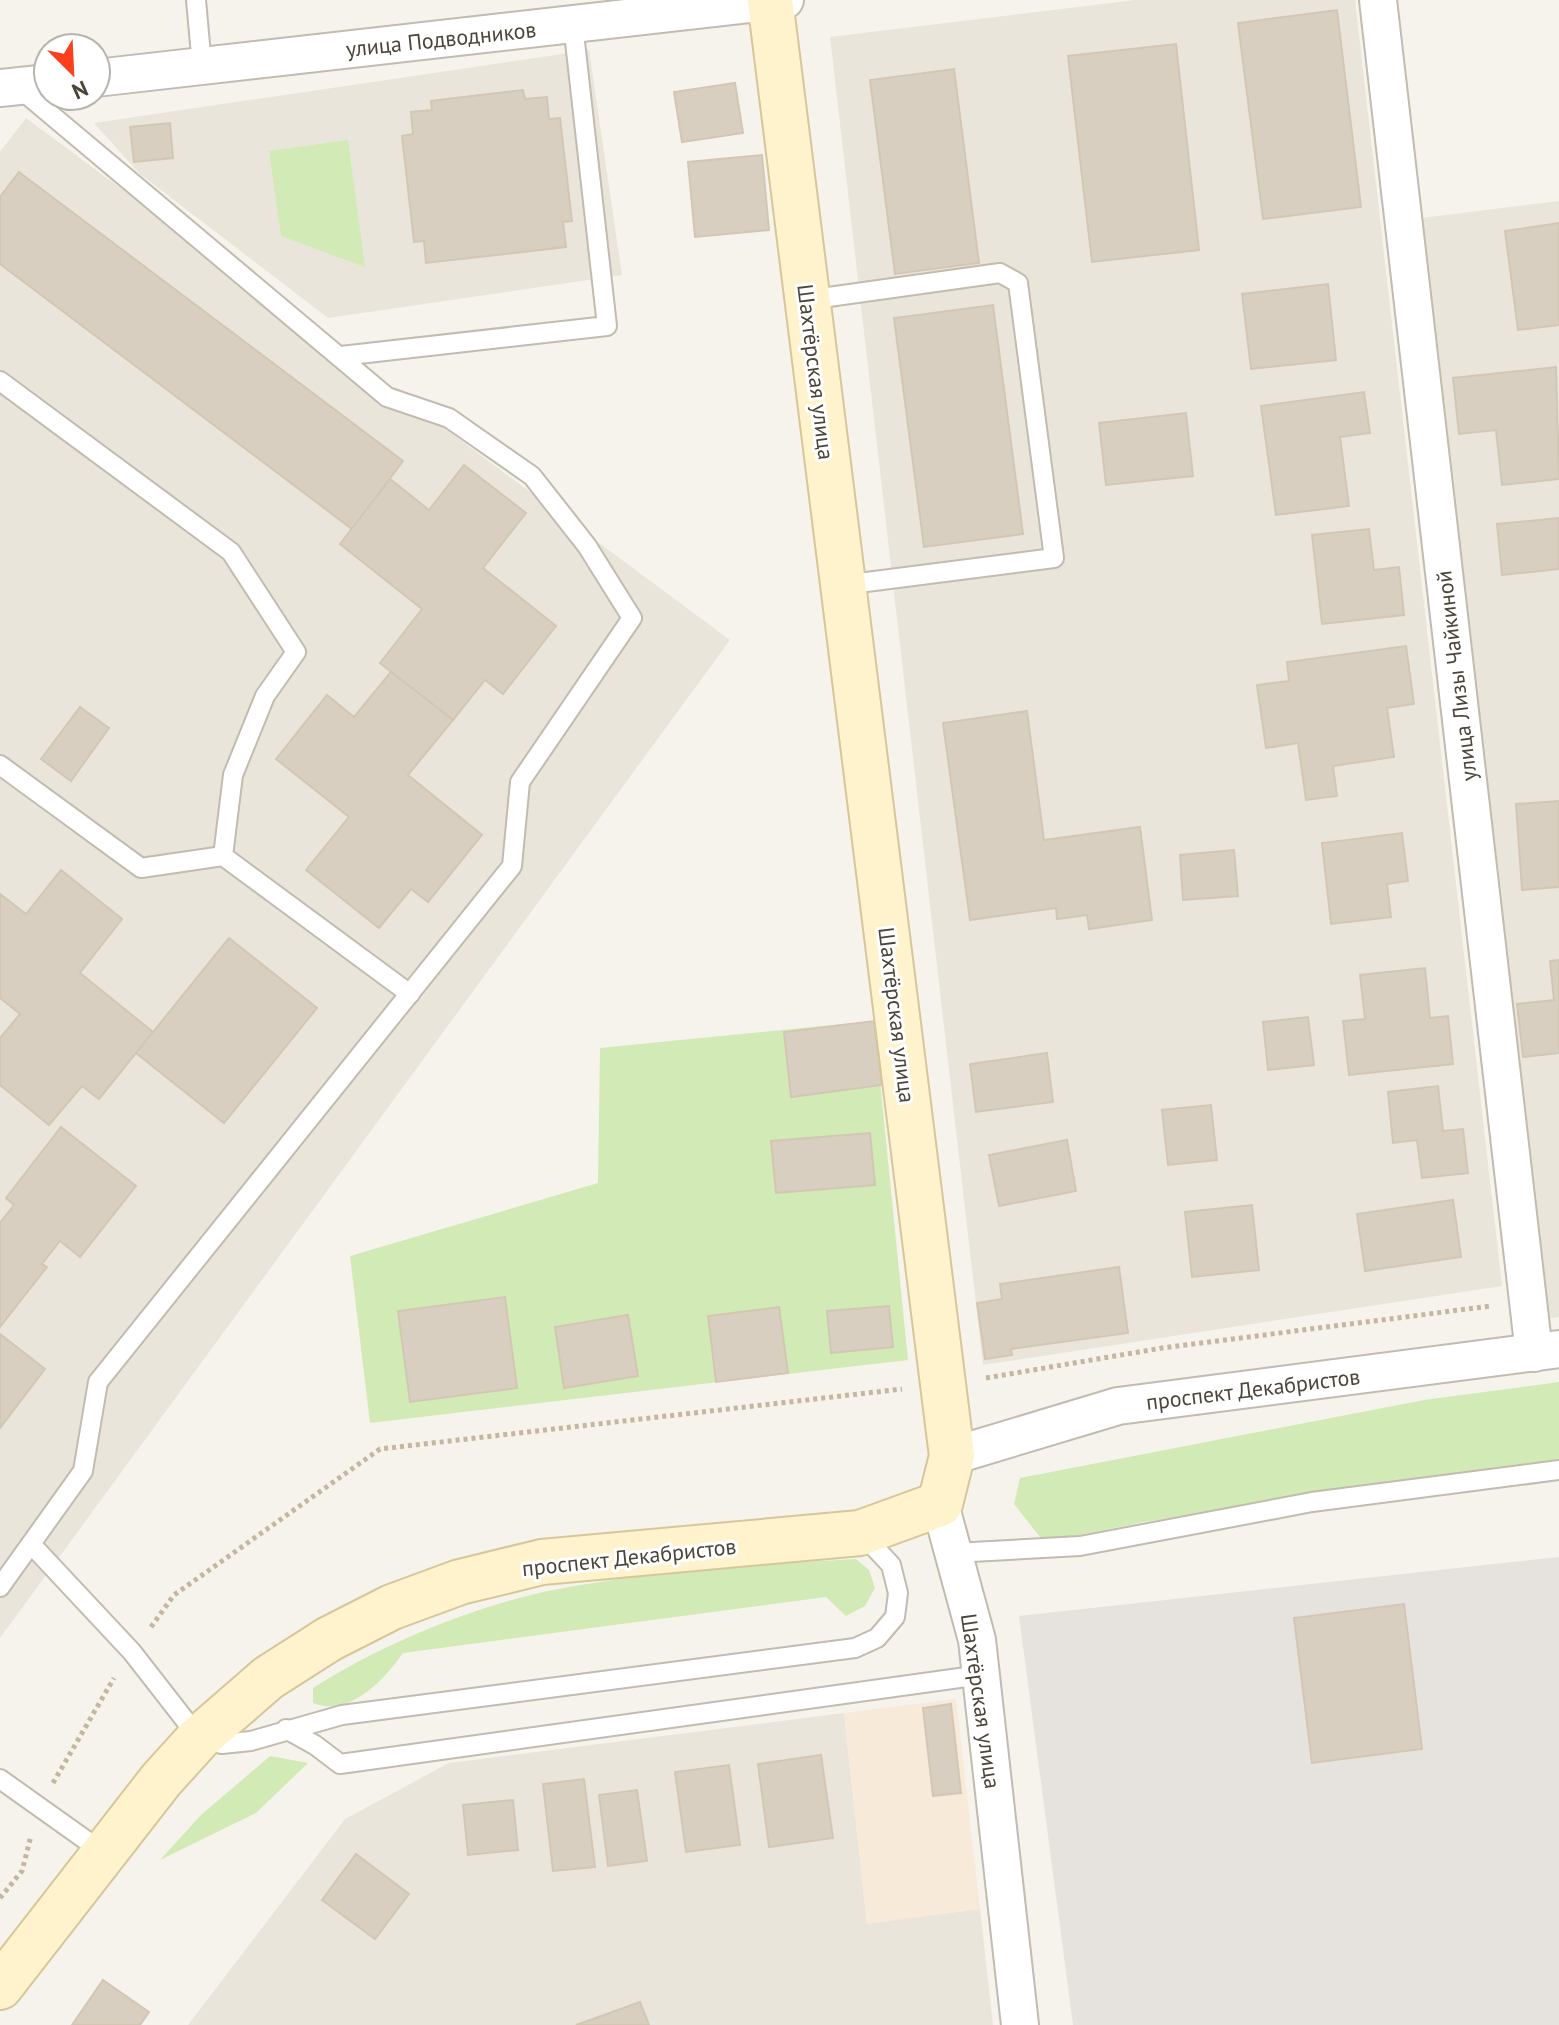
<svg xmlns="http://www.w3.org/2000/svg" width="1559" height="2025" viewBox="0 0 1559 2025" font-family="'PT Sans',sans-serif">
<rect width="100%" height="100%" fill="#f6f3ec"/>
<g fill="#eae5da">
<polygon points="1135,0 1355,0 1502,1286 983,1365 830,37"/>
<polygon points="589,50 622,275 328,318 140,174 94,123"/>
<polygon points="26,118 730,640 0,1638 0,152"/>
<polygon points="1559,201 1559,1317 1546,1319 1413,219"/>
<polygon points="844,1713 867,1923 980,1909 993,2025 188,2025 345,1819 449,1763"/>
</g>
<polygon fill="#f7ead8" points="956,1699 980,1909 867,1924 844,1713"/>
<polygon fill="#e6e2dd" points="1559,1557 1559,2025 1073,2025 1019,1616"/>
<g fill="#d2eab5">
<polygon points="348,140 365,267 281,236 269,151"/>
<polygon points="874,1021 908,1360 370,1423 350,1256 598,1183 600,1048"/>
<polygon points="1559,1382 1559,1459 1144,1522 1044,1542 1014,1504 1020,1478 1424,1400"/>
<path d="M 856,1559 L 869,1570 L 875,1588 L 865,1606 L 846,1616 L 826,1597 L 403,1653 C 384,1680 349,1718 313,1703 L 313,1688 C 380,1645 469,1608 548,1591 C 648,1571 754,1565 856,1559 Z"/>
<polygon points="270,1756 308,1763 256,1813 160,1860 201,1815"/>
</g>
<g fill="#d8cfc1" stroke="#d3c7b4" stroke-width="2">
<polygon points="1337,10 1361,207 1263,219 1238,23"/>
<polygon points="1176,44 1199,250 1092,262 1068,56"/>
<polygon points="954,69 979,263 895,274 870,80"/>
<polygon points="735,83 743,133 682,142 674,92"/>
<polygon points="523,90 525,99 547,97 549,119 560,118 572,221 563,222 566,247 426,263 424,241 414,242 402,136 413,134 411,112 432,110 431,101"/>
<polygon points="170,123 173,158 134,162 130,127"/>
<polygon points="762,155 769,230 695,237 688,162"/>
<polygon points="19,172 403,461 352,529 0,264 0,197"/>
<polygon points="1559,223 1559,325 1518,330 1505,231"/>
<polygon points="1328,284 1336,360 1251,369 1242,294"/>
<polygon points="993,305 1023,534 924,547 894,318"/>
<polygon points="1556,367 1559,479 1502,485 1496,430 1459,434 1453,378"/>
<polygon points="1364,392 1370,433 1340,437 1349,506 1276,515 1261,406"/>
<polygon points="1186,413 1193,476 1106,485 1099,423"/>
<polygon points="464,465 526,513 483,568 556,626 503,694 485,680 453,720 380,663 422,609 340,544 390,479 429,510"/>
<polygon points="1559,518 1559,569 1502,575 1497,524"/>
<polygon points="1369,529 1374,570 1399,567 1404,615 1322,624 1312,535"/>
<polygon points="1406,646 1414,704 1387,708 1394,757 1333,766 1337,796 1306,800 1298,743 1266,748 1257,685 1289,681 1287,662"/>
<polygon points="391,672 453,720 408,775 482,835 428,902 411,889 379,928 306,870 349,817 276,759 327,695 354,717"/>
<polygon points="80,707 109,728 71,781 41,759"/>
<polygon points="1027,711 1044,840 1140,827 1152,920 1089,929 1087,915 1057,919 1056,908 970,920 943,723"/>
<polygon points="1559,801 1559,887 1522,890 1516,804"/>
<polygon points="1402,833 1408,881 1387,884 1391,917 1331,924 1322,843"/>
<polygon points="1234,850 1238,896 1183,900 1180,855"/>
<polygon points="61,870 122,919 80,973 153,1032 99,1099 82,1086 49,1125 0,1085 0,1038 20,1014 0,998 0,894 26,914"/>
<polygon points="229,938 317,1008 224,1123 136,1053"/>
<polygon points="1559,960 1559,1053 1523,1057 1517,1004 1554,1000 1550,961"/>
<polygon points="1425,968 1430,1018 1448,1016 1453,1064 1349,1075 1343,1021 1365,1019 1360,975"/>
<polygon points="1308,1017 1314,1065 1268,1070 1263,1022"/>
<polygon points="874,1021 882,1085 791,1097 784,1032"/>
<polygon points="1047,1053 1053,1102 976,1112 970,1064"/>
<polygon points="1438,1086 1443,1131 1463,1129 1468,1173 1422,1178 1417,1140 1393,1143 1388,1092"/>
<polygon points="1211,1105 1217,1160 1168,1165 1162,1110"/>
<polygon points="61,1127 136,1186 80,1257 60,1241 42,1264 47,1267 0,1327 0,1223 14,1205 6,1198"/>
<polygon points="870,1133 875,1185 776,1193 771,1141"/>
<polygon points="1067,1140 1076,1191 999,1206 989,1155"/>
<polygon points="1453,1200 1461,1257 1365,1271 1357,1214"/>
<polygon points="1252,1205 1259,1270 1192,1277 1185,1212"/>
<polygon points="1119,1267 1128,1333 1011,1349 1012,1355 985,1359 977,1303 1002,1299 1000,1284"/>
<polygon points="505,1297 517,1388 410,1402 398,1311"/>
<polygon points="889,1306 893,1347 831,1353 827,1311"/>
<polygon points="779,1307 788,1373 716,1382 708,1316"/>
<polygon points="628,1315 638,1376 564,1388 555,1327"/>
<polygon points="0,1334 45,1369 0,1428"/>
<polygon points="1404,1604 1422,1749 1312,1763 1294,1618"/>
<polygon points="951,1704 961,1793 933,1796 923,1708"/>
<polygon points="821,1755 833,1838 769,1847 758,1764"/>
<polygon points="729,1765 740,1845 686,1852 675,1772"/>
<polygon points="584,1779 595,1867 553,1871 543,1784"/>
<polygon points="637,1790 647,1861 608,1866 599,1795"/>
<polygon points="513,1800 518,1850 468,1855 463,1805"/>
<polygon points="356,1854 409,1894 375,1939 322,1900"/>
<polygon points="103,1980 149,2012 140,2025 72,2025"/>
<polygon points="640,2002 649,2025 576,2025"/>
</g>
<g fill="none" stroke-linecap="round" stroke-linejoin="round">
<defs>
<g id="service">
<polyline points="196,0 202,66"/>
<polyline points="807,300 1000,273 1018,283 1054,558 843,585"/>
<polyline points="341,356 607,326 573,24"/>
<polyline points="0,381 231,552 296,652 265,696 233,775 223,856 410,994"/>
<polyline points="0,765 141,868 223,856"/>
<polyline points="31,1544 132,1652 199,1738 222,1744 251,1741 342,1715 855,1648 877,1638 895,1617 898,1593 891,1565 862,1534"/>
<polyline points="954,1553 1080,1546 1312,1502 1559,1470"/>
<polyline points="0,1587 83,1471 98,1382 512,866 520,782 632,618 587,546 532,476 449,418 387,397 18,87"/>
<polyline points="286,1729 315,1745 340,1764 981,1675"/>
<polyline points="0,1779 104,1853"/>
</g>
<g id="minor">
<polyline points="1378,0 1534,1353"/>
<polyline points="96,78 785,0"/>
<polyline points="0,88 48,83"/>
<polyline points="952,1456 1118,1406 1559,1349"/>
<polyline points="940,1504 977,1640 1020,2025"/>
</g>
<polyline id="secondary" points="0,1987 161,1780 199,1738 268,1678 329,1639 392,1607 460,1582 542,1562 860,1533 940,1504 952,1456 770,0"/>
</defs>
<use href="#service" stroke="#c2bbae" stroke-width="22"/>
<use href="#minor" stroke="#c2bbae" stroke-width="40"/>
<use href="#secondary" stroke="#d6c79b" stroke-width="48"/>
<g stroke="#c4b79f" stroke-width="5" stroke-dasharray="4 4" stroke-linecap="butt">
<polyline points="986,1378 1162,1348 1491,1306"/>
<polyline points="151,1627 174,1595 380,1449 902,1389"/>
<polyline points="53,1783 114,1678"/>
<polyline points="0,1898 22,1871 31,1836"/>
</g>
<use href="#service" stroke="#fff" stroke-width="18"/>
<use href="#minor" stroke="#fff" stroke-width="36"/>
<use href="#secondary" stroke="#fff3cd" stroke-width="44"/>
</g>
<g text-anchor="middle" stroke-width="6" stroke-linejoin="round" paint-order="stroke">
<g font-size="22" fill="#4b4439" stroke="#fff">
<text transform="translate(441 39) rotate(-6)" y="8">улица Подводников</text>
<text transform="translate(816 372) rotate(83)" y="8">Шахтёрская улица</text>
<text transform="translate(1456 676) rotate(-97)" y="8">улица Лизы Чайкиной</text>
<text transform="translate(897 1015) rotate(83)" y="8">Шахтёрская улица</text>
<text transform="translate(1253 1389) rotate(-7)" y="8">проспект Декабристов</text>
<text transform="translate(629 1557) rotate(-6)" y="8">проспект Декабристов</text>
<text transform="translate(981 1701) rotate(82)" y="8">Шахтёрская улица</text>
</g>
</g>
<g transform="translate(72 72) rotate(156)"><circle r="38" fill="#ffffff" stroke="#b7b4b0" stroke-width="2"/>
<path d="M0-6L14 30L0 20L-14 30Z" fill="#fc3f1d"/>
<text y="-12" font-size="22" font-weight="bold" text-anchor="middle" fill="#4b4439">N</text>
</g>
</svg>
